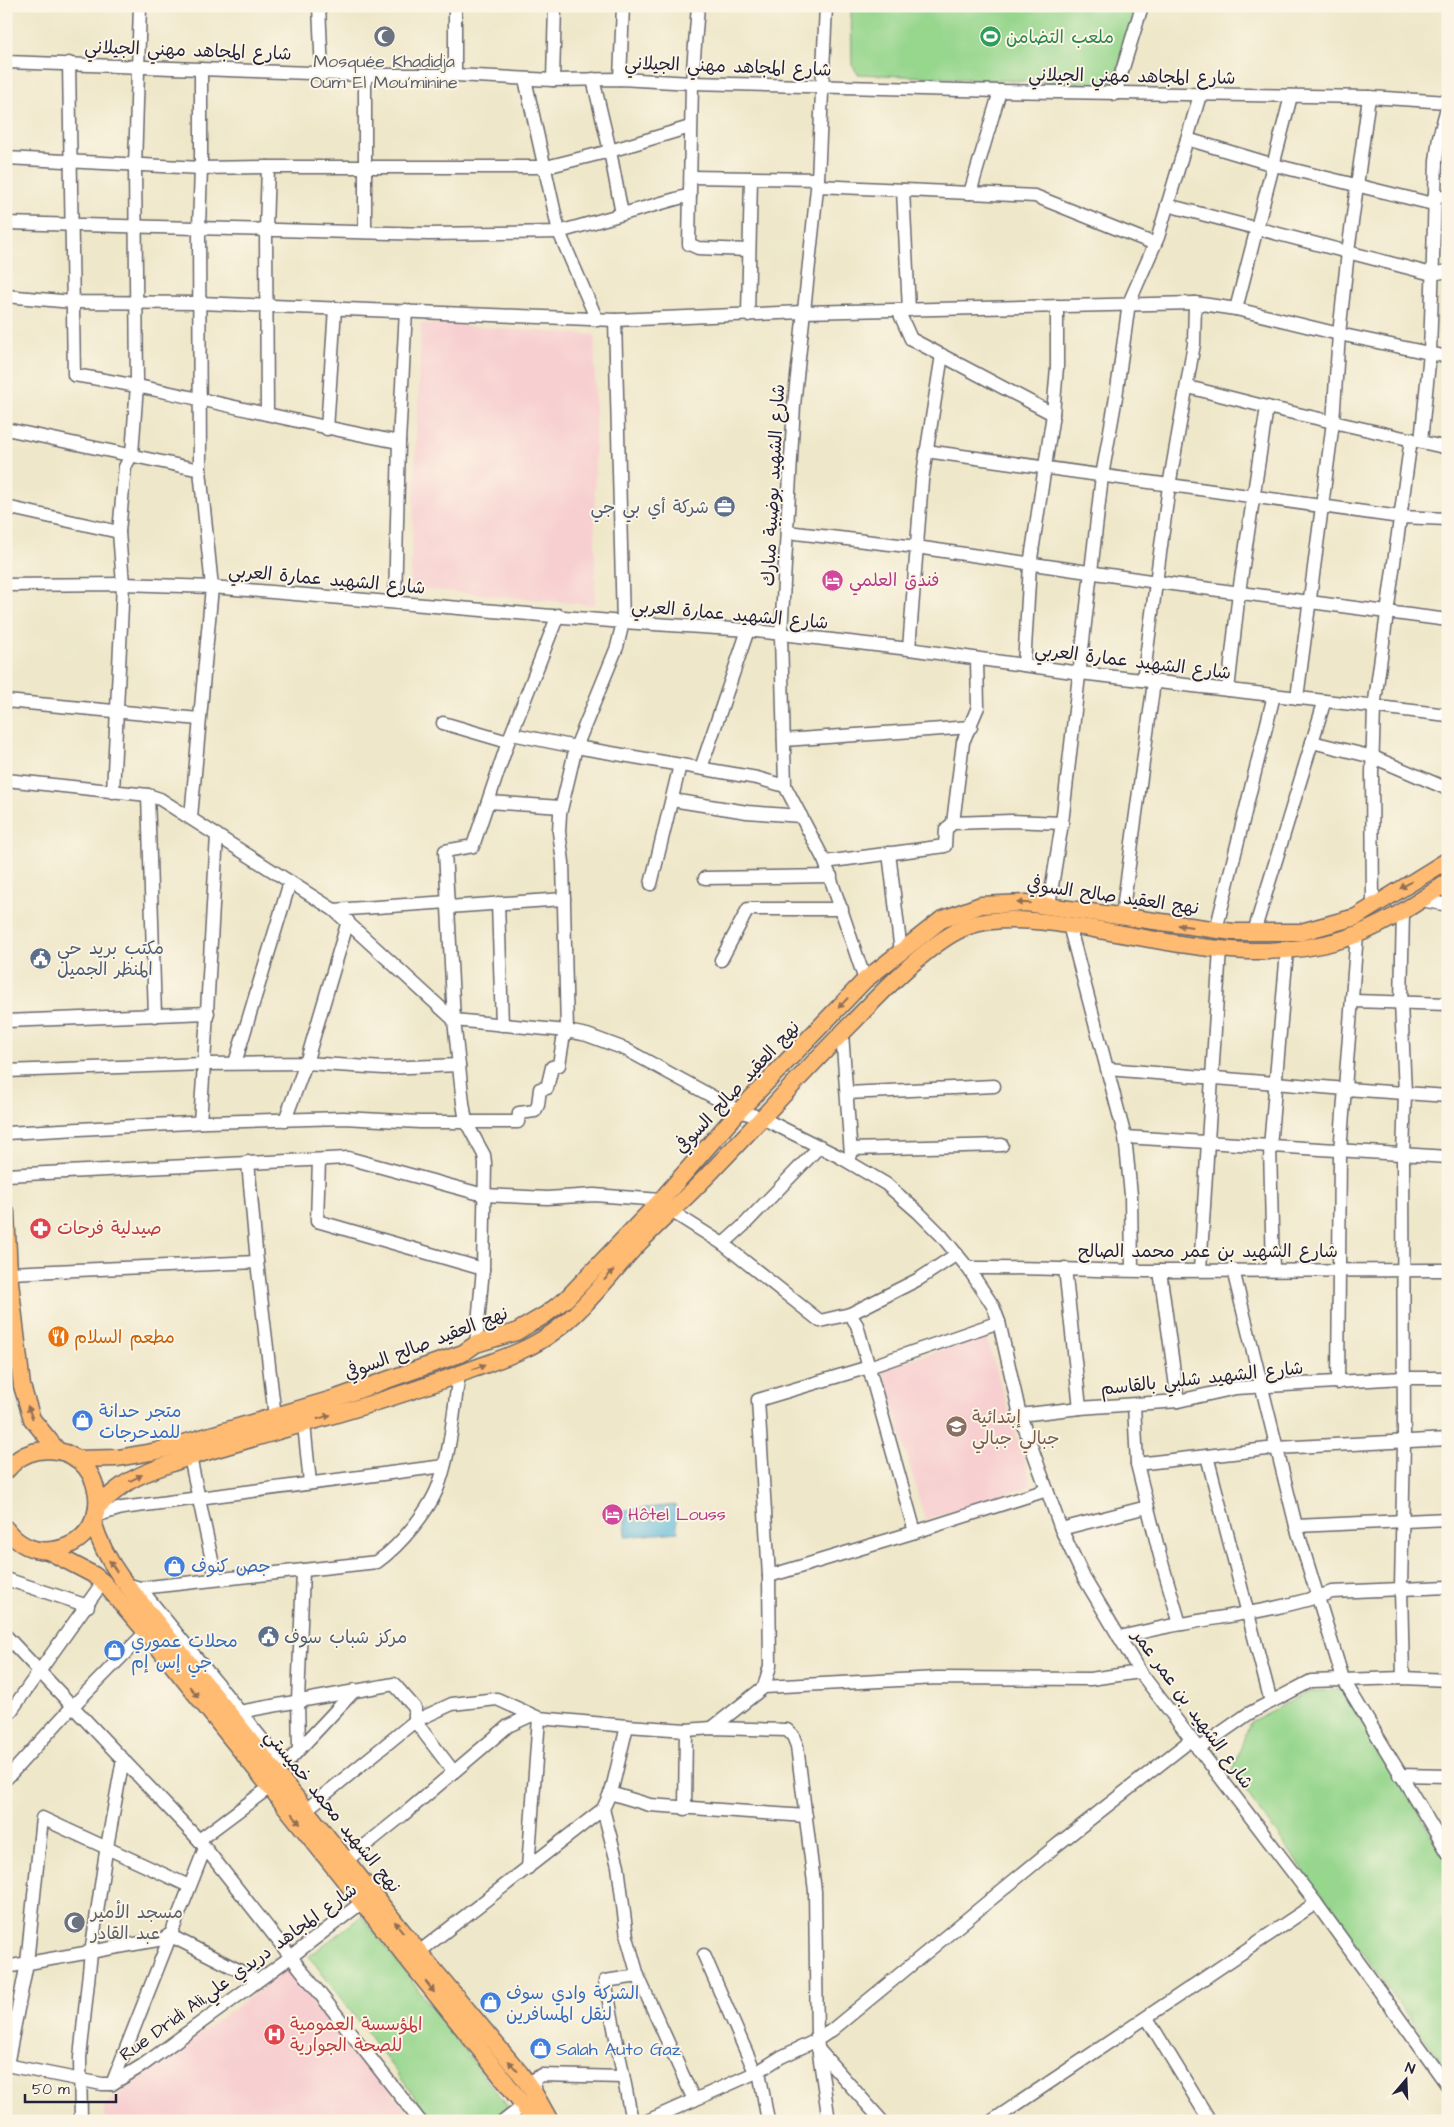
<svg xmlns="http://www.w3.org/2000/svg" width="1454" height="2127" viewBox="0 0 1454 2127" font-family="'Architects Daughter','Playpen Sans Arabic',sans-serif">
<rect width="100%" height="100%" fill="#fcf5e5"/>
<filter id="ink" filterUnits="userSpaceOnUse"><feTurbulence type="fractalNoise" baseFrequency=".02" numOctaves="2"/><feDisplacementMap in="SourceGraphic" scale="10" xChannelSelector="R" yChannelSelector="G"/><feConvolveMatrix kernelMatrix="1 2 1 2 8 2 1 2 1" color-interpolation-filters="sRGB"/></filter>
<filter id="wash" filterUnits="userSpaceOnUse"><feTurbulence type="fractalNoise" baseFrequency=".0096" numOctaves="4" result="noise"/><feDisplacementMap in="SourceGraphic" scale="20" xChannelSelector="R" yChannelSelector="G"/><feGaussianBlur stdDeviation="1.12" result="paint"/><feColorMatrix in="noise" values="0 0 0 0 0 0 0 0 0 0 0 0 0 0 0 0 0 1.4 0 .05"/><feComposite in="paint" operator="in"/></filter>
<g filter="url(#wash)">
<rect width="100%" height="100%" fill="#eee7c9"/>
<g fill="#f7cfd0">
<polygon points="421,323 595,335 595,605 410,588"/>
<polygon points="986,1337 1032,1486 925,1520 882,1368"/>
<polygon points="295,1963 414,2121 104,2121 104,2105"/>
<polygon points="6,2084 12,2085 10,2121 6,2121"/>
</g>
<g fill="#96d68d" stroke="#5c7c64">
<polygon points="851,6 1138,6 1113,85 858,74 852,65"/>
<polygon points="1342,1689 1448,1860 1448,2072 1232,1772 1250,1722 1309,1692"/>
<polygon points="362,1916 508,2107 490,2121 433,2121 309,1956"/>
</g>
<polygon fill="#5bb7d9" stroke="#3e6c8a" points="675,1505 678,1532 626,1537 624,1510"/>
</g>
<g filter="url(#ink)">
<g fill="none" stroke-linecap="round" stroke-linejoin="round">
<defs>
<g id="minor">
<polyline points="319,6 322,73"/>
<polyline points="698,6 692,83 689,244 698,248 748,250"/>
<polyline points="826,6 818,179 794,405 781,635 785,786 825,862 865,980"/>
<polyline points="6,62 365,75 455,75 553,80 620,79 692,83 1000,91 1369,97 1448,102"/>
<path d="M 69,63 L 74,375 C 184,392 290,422 399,442"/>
<polyline points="455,75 455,6"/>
<polyline points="525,79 559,232 597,320"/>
<polyline points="593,79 610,151 622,214"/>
<polyline points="620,79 623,6"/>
<polyline points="553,80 555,6"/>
<polyline points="1115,94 1142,6"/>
<polyline points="1187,139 1274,165 1433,204"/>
<polyline points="6,158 201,168 268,167 546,167 610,151 690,127"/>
<polyline points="691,177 818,179"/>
<polyline points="818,186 1035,196 1155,244"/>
<polyline points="903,190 909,310"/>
<polyline points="970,193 1000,91"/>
<polyline points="1434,198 1448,195"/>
<polyline points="1167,205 1432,274 1448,271"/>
<polyline points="6,223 429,234 559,232 690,195"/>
<polyline points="365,232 365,75"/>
<polyline points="6,296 72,302 200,303 615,320 803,312 1195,303"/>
<polyline points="1236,309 1291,96"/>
<polyline points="898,310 911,339 1053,414"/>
<polyline points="748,315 751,178"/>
<polyline points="1188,387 1267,407 1448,448"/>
<polyline points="267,414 266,229 268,167"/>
<polyline points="6,429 200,470"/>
<polyline points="327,429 335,308"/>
<polyline points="1421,441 1430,353 1436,161 1439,137 1448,104"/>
<polyline points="926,451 1400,517 1448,519"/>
<polyline points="6,507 119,532"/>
<polyline points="787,532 916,547 1157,582 1448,620"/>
<polyline points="6,585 123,584 212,587 623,622 748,630 909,649 1080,673 1448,715"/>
<polyline points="395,602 399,442 406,310"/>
<polyline points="909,649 922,480 942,355"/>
<polyline points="1024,665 1030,565 1053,414 1057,367 1057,306"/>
<polyline points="1143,680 1169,486 1194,344 1195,303 1236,309 1339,334 1448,357"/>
<polyline points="1228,690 1239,592 1267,407"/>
<polyline points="1297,698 1333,422 1339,334 1348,252 1369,97"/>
<polyline points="6,701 199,719"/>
<polyline points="443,723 508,742"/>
<polyline points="512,734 576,747 757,778 785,786"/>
<polyline points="784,740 971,727"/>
<polyline points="1312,742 1373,757 1448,789"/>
<polyline points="701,768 748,630"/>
<polyline points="6,780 148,795 160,799 334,910 454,1020 567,1031 587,1035 625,1049 739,1111 762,1118 840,1157 886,1184 918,1212 941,1235 968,1268 993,1306 999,1322 1020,1415 1061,1529 1084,1578 1140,1672 1316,1903 1448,2086"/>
<polyline points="113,792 123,584 119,532 125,467 132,454 137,385 135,166 140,6"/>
<polyline points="148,795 155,1016"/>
<polyline points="672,800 747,812 801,816"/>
<polyline points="489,802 561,807"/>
<polyline points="191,817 212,587 200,470 199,227 201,168 201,69"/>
<polyline points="953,823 963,742 978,707 977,659"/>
<polyline points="889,853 901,952"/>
<polyline points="825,862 945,846 946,829 953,823 1011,821 1062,823"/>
<polyline points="705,878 831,876"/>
<polyline points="651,884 680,765"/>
<polyline points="1421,900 1448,905"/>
<polyline points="498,903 502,1025"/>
<polyline points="1049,905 1062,823 1102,476 1116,397 1129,303 1158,237 1200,95"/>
<polyline points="448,907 564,899"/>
<polyline points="1373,907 1372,773 1374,708 1411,439"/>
<polyline points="334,910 448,902"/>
<polyline points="1403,912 1401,1002 1405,1093 1403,1156 1404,1442 1401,1588 1403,1678"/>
<polyline points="1122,916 1154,682"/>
<polyline points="1069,925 1125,1137 1131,1195 1132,1270"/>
<polyline points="1216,930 1274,695"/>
<polyline points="1254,932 1324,703"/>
<polyline points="721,960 748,909 842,909"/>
<polyline points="1353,1001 1448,1004"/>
<polyline points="6,1021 208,1013"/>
<polyline points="842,1033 851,1155"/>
<polyline points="235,1063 290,882"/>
<polyline points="1108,1069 1346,1089 1448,1096"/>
<polyline points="6,1071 204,1064 217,835"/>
<polyline points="847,1093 994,1086"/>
<polyline points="285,1120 306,1063 384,1068 459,1065"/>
<polyline points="200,1122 204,1064 306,1063 348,921"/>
<polyline points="6,1133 207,1122 343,1118 420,1122 518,1122 519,1113 535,1111 538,1105 540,1089 547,1088 552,1067 559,1065 563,1040 567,1031 563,862 559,832 560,814 576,747 617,647 623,622 615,320"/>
<polyline points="1125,1137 1448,1157"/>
<polyline points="851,1149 1002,1145"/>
<polyline points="319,1160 317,1221 483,1269"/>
<polyline points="248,1162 257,1262"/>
<polyline points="6,1175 348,1158 484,1195 547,1198 594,1195 661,1200"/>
<polyline points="671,1211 723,1244 743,1226 820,1146"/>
<polyline points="723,1244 820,1321 850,1314 857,1325 915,1532"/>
<path d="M 968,1268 C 1033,1267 1098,1271 1162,1271 C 1257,1271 1353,1270 1448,1270"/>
<polyline points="1065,1268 1080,1408"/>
<polyline points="1200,1270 1220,949"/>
<polyline points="1233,1270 1296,1526 1343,1679 1448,1853"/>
<polyline points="1273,1270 1270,1147 1287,951"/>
<polyline points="1160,1271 1178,1401"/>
<polyline points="9,1273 257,1262 275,1417"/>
<polyline points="850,1314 919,1279 957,1254"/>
<polyline points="476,1344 483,1269 485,1163 484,1155 466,1122 463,1103 454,1020 445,851 473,846 508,742 558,615"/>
<polyline points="1338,1383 1340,1152 1357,934"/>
<polyline points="1134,1405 1137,1464 1160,1556 1180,1624"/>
<polyline points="1020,1415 1080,1408 1178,1401 1236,1388 1403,1378 1448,1378"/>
<polyline points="304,1424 310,1483"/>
<polyline points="1207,1456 1271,1702"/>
<polyline points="190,1457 216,1579"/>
<polyline points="1137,1464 1276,1448 1448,1439"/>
<polyline points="95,1516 122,1508 444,1466"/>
<polyline points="1296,1526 1448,1519"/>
<polyline points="1061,1529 1147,1507"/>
<polyline points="769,1576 915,1532 1047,1490"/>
<polyline points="6,1579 88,1606"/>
<path d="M 126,1584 L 140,1588 L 377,1562 C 400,1546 432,1508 440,1481 C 451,1449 454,1408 459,1374"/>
<polyline points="140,1588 283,1765"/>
<polyline points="6,1636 199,1840 420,2121"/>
<path d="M 1119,1637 C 1140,1633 1161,1627 1182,1624 C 1232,1615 1285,1609 1332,1592 L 1448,1587"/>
<polyline points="764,1687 770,1666 769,1576 758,1400 869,1367 999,1322"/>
<polyline points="239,1712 394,1684 415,1708 415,1721 453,1771"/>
<polyline points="6,1718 103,1582"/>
<polyline points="712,1728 764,1687 937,1678 1090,1679 1140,1672"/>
<polyline points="299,1748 298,1701 303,1571"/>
<polyline points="1198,1749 1248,1714 1311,1681 1403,1678 1448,1680"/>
<polyline points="279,1771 355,1690"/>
<polyline points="1399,1775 1448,1776"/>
<polyline points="6,1779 72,1707 146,1632"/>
<polyline points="610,1793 650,1805 806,1816"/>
<polyline points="307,1809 415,1721 452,1704 497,1699 539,1718 627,1726 686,1730 712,1728 787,1730 793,1736 797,1746 815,1891 817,2040 781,2057 759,2071 647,2121"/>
<polyline points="603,1809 618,1866 627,1937 638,1976"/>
<polyline points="685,1809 686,1730"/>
<polyline points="199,1840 270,1787"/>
<polyline points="347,1860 403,1815 508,1726 532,1715"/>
<polyline points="528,1868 539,1718"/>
<polyline points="419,1952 603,1809 612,1789 627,1726"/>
<polyline points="704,1955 755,2072"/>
<polyline points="6,1967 163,1939 169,1935 258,1980"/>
<polyline points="1147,2018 1210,2121"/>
<polyline points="818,2049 882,2121"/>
<polyline points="6,2065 102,2084 112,2084 143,2065 292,1956 369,1897"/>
<polyline points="7,2065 27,1963 42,1818 189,1886"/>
<polyline points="759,2071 768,2121"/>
<polyline points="112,2084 205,1848"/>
<polyline points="81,2121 80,2058 91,1953 105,1858 123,1759"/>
<polyline points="504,2121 536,2096 534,2079 542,2075 623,2077"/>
<polyline points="632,2121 605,1981 638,1976 694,2100"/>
<polyline points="829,2121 817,2040 832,2030 1057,1845 1191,1740"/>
<polyline points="992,2121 1316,1903"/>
</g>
<g id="major">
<polyline points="6,1212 9,1273 22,1386 32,1419 58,1451"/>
<polyline points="76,1459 118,1458 157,1451 336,1398 463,1353 476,1344 516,1332 545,1315 566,1299 661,1200 739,1111 865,980 941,920 981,905 1026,903 1233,932 1301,932 1356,917 1448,860"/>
<path d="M 6,1471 C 14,1461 25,1453 38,1451 C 105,1440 122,1539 53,1550 C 34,1553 17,1544 6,1529"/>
<path d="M 97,1507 C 109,1496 121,1485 135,1478 C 146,1472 159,1468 172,1463 C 206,1451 242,1442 278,1431 C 342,1413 411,1393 473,1369 C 500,1359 529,1350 552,1333 C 585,1310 612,1271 640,1242 C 660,1221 682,1202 702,1181 C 753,1129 802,1073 854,1021 C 881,993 933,938 969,926 C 1005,914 1057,923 1094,929 C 1178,943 1260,965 1344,939 C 1382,927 1415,904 1448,882"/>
<path d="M 93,1521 C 99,1543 109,1561 122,1579 L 419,1952 L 520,2073 L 536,2096 L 550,2121"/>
<polyline points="48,1551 94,1575 103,1582 146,1632 501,2076 524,2106 532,2121"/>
</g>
</defs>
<use href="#minor" stroke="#69676d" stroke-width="15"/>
<use href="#major" stroke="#69676d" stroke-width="19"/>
<use href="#minor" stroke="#fff" stroke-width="12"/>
<use href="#major" stroke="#ffbb71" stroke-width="16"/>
</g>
<defs><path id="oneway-solid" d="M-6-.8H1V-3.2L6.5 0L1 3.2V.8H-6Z" transform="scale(1.25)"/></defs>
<g fill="#906e56">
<use href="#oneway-solid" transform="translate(1406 885) rotate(148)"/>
<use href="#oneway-solid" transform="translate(1024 903) rotate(-178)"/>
<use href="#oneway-solid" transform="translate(1185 926) rotate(-172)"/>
<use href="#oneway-solid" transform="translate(843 1003) rotate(134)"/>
<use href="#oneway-solid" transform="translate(609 1275) rotate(-47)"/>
<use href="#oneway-solid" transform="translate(479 1367) rotate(-21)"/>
<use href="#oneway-solid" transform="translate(30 1412) rotate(-111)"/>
<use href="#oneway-solid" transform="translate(324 1417) rotate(-18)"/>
<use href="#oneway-solid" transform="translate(136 1478) rotate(-27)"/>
<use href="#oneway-solid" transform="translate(113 1566) rotate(-124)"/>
<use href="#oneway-solid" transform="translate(194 1692) rotate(51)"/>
<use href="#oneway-solid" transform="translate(296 1819) rotate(51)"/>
<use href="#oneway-solid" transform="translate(399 1927) rotate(-128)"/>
<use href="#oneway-solid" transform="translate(430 1987) rotate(52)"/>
<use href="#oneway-solid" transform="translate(513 2066) rotate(-132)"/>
</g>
</g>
<defs>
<symbol id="mosque-disc" viewBox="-11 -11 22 22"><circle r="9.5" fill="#6b7280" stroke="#fcf5e5"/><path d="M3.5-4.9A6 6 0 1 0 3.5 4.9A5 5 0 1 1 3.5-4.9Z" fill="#fff"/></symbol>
<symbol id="stadium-disc" viewBox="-11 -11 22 22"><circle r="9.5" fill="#2e9e5b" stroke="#fcf5e5"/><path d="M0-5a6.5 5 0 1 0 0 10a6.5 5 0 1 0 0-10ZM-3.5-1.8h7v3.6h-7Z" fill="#fff"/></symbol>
<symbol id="office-disc" viewBox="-11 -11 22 22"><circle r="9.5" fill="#5c6f8a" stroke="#fcf5e5"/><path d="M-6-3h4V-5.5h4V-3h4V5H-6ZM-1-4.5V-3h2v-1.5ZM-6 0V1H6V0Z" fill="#fff"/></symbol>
<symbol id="hotel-disc" viewBox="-11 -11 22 22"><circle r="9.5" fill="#d1479c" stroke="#fcf5e5"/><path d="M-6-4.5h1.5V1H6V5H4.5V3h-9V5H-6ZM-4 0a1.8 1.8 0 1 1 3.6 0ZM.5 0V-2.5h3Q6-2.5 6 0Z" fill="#fff"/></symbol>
<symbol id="civic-disc" viewBox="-11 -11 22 22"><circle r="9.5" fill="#5c6f8a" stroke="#fcf5e5"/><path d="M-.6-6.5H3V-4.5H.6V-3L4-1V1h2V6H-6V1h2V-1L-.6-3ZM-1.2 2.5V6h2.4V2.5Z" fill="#fff"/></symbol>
<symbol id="pharmacy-disc" viewBox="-11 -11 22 22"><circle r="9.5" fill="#e0444e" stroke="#fcf5e5"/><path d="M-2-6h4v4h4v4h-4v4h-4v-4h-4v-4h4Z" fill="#fff"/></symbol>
<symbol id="restaurant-disc" viewBox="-11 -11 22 22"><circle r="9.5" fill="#e8710a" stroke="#fcf5e5"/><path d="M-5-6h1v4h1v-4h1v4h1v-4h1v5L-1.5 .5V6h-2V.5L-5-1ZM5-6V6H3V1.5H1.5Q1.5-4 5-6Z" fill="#fff"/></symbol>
<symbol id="shop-disc" viewBox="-11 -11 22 22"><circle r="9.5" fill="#3f7fe0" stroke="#fcf5e5"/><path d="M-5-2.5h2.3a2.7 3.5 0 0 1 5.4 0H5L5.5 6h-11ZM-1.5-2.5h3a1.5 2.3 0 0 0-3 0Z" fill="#fff"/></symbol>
<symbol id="school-disc" viewBox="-11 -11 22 22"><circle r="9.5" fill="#8d6e63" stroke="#fcf5e5"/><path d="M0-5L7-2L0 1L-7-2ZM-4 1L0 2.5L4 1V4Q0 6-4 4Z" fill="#fff"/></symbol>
<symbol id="hospital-disc" viewBox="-11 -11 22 22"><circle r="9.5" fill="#e0444e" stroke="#fcf5e5"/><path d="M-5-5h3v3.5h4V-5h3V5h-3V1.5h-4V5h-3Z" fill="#fff"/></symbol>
</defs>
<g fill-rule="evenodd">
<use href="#mosque-disc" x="372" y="24" width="25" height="25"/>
<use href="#stadium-disc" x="978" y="24" width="25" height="25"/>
<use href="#office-disc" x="712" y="494" width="25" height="25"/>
<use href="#hotel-disc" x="820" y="568" width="25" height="25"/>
<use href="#civic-disc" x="28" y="946" width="25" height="25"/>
<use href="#pharmacy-disc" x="28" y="1216" width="25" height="25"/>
<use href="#restaurant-disc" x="46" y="1324" width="25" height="25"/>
<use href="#shop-disc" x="70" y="1408" width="25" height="25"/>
<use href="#school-disc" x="944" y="1414" width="25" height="25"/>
<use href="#hotel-disc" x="600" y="1502" width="25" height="25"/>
<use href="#shop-disc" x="162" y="1554" width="25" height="25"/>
<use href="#civic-disc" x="256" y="1624" width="25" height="25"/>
<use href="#shop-disc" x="102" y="1638" width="25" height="25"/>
<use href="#mosque-disc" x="62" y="1910" width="25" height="25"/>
<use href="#shop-disc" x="478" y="1990" width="25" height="25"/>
<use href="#hospital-disc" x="262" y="2022" width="25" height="25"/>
<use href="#shop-disc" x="528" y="2036" width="25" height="25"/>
</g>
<g text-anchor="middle" stroke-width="4" stroke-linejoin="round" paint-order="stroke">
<g font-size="18" fill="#27864d" stroke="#fcf5e5" text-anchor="start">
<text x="1006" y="43">ملعب التضامن</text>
</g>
<g font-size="18" fill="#22223b" stroke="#fcf5e5">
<text transform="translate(188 50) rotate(2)" y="6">شارع المجاهد مهني الجيلاني</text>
<text transform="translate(728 66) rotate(2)" y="6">شارع المجاهد مهني الجيلاني</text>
<text transform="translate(1132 76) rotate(1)" y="6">شارع المجاهد مهني الجيلاني</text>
<text transform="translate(773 485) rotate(-87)" y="6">شارع الشهيد بوضبية مبارك</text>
<text transform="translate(327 579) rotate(5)" y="6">شارع الشهيد عمارة العربي</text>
<text transform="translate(730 614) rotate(5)" y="6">شارع الشهيد عمارة العربي</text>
<text transform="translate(1133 661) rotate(7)" y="6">شارع الشهيد عمارة العربي</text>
<text transform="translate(1113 896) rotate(8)" y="6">نهج العقيد صالح السوفي</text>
<text transform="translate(737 1087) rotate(-47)" y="6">نهج العقيد صالح السوفي</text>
<text x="1208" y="1257">شارع الشهيد بن عمر محمد الصالح</text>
<text transform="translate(426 1343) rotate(-21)" y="6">نهج العقيد صالح السوفي</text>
<text transform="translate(1202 1378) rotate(-6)" y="6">شارع الشهيد شلبي بالقاسم</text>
<text transform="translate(1193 1709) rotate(54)" y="6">شارع الشهيد بن عمر عمر</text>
<text transform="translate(333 1811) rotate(51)" y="6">نهج الشهيد محمد خميستي</text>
<text transform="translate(238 1972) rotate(-36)" y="6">Rue Dridi Ali,شارع المجاهد دريدي علي</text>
</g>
<g font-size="18" fill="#5b616d" stroke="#fcf5e5">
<text x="384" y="67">Mosquée Khadidja<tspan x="384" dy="21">Oum El Mou'minine</tspan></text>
<text x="91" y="1918" text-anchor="start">مسجد الأمير<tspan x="91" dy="21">عبد القادر</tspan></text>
</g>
<g font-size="18" fill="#4e5e75" stroke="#fcf5e5" text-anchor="start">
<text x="709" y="513" text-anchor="end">شركة أي بي جي</text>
<text x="57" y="954">مكتب بريد حي<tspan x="57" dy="21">المنظر الجميل</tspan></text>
<text x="284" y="1643">مركز شباب سوف</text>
</g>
<g font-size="18" fill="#b23c85" stroke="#fcf5e5" text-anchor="start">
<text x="849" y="586">فندق العلمي</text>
<text x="628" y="1520">Hôtel Louss</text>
</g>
<g font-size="18" fill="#be3a42" stroke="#fcf5e5" text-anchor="start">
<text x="57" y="1234">صيدلية فرحات</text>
<text x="290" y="2030">المؤسسة العمومية<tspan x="290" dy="21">للصحة الجوارية</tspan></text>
</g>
<g font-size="18" fill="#c56008" stroke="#fcf5e5" text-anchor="start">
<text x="74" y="1343">مطعم السلام</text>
</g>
<g font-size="18" fill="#366cbe" stroke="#fcf5e5" text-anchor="start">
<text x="99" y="1417">متجر حدانة<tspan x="99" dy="21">للمدحرجات</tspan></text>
<text x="191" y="1572">جص كنوف</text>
<text x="131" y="1647">محلات عموري<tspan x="131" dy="21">جي إس إم</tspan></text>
<text x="506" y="1999">الشركة وادي سوف<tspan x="506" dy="21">لنقل المسافرين</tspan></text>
<text x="556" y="2055">Salah Auto Gaz</text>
</g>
<g font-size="18" fill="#785e54" stroke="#fcf5e5" text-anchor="start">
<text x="972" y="1423">إبتدائية<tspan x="972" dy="21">جبالي جبالي</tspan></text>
</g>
</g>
<rect width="1454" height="2127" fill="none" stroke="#fcf5e5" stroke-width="25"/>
<g transform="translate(1406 2080) rotate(19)" stroke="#fcf5e5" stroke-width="4" paint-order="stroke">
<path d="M0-4L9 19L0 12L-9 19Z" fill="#22223b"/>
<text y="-8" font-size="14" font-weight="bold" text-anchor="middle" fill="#22223b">N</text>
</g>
<path d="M25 2094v8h91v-8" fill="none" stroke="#22223b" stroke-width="2.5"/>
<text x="32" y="2094" font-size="15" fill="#22223b" stroke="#fcf5e5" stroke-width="4" paint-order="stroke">50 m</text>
</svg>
